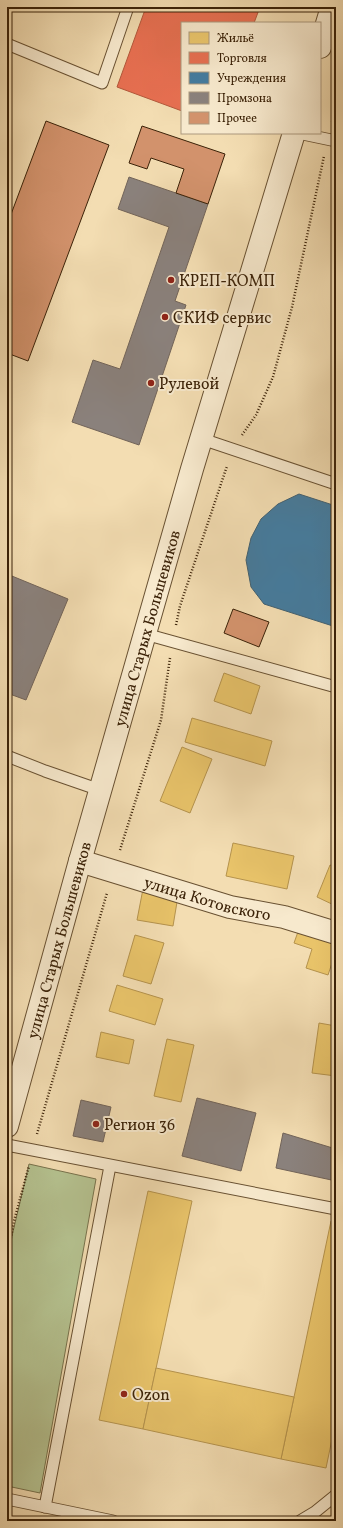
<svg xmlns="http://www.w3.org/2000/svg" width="343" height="1528" viewBox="0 0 343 1528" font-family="Vollkorn,serif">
<rect width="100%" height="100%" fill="#f3ddb2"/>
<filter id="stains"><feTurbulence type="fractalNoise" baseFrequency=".005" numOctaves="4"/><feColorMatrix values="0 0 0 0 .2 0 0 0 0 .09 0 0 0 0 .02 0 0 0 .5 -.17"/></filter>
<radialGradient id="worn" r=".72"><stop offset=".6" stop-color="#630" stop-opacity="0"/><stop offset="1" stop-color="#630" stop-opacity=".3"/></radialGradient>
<polygon fill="#b5c290" stroke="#78724c" points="29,1164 96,1179 40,1493 7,1486 7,1257"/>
<g fill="#e9c46a" stroke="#b5934d">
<polygon points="224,673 260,686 251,714 214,701"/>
<polygon points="192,718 272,741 265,766 185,742"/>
<polygon points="182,747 212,759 190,813 160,801"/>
<polygon points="233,843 294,856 287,889 226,876"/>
<polygon points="330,865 336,867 336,906 317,897"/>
<polygon points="143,889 178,896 173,926 137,920"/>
<polygon points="299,929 336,942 336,951 328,975 306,968 312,949 294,943"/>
<polygon points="135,935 164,943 151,984 123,976"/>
<polygon points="117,985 163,999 155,1025 109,1011"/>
<polygon points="319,1023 336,1026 336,1076 312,1073"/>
<polygon points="101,1032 134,1040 129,1064 96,1057"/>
<polygon points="167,1039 194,1045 181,1102 154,1096"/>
<polygon points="148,1191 192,1201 143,1429 99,1420"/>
<polygon points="331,1221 336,1222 336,1420 326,1468 281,1459"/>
<polygon points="156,1368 294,1397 281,1459 143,1429"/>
</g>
<polygon fill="#e76f51" stroke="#b3583b" points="146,7 260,7 254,23 182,23 182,111 117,87"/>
<polygon fill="#457b9d" stroke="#426070" points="299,494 336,506 336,627 264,604 251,587 246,560 251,538 261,519 278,504"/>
<g fill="#8a817c" stroke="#726459">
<polygon points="129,177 208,204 175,301 186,305 139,445 72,422 93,360 120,369 169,227 118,209"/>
<polygon points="7,574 68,599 26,700 7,693"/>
<polygon points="197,1098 256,1113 241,1171 182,1156"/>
<polygon points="81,1100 111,1107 103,1142 73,1136"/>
<polygon points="283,1133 336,1149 336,1181 276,1168"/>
</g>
<g fill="#d2926c" stroke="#3b2208">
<polygon points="46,121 109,145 28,361 7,353 7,225"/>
<polygon points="142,126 225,154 208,204 176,193 184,169 151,158 147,169 129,163"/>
<polygon points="233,609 269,622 259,647 224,633"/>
</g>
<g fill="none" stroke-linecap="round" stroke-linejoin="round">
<defs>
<g id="service">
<polyline points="7,44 102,83 128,7"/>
<polyline points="298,133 336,141"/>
<polyline points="202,439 336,484"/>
<polyline points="145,634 336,687"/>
<polyline points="7,756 45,771 100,790"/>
<polyline points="7,1145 336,1209"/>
<polyline points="7,1499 113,1521"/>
<polyline points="45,1507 110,1166"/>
<polyline points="300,1521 315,1512 336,1495"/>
</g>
<g id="minor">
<path id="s1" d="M 80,861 L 230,907 L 284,917 L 336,933"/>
</g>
<g id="tertiary">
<polyline points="320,47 332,7"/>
<path id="s2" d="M 7,1126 L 80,861 L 192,469 L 294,133"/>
</g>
</defs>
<use href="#service" stroke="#695132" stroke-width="13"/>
<use href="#minor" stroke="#695132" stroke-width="24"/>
<use href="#tertiary" stroke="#695132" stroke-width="24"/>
<g stroke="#3b2208" stroke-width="2.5" stroke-dasharray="1 2" stroke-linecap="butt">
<polyline points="332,122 336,109"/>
<polyline points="242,435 256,415 273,377 292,307 324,156"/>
<polyline points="176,625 180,606 227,466"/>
<polyline points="120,850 161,720 170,658"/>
<polyline points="37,1134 107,893"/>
<polyline points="7,1259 14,1221 29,1166"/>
</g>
<use href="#service" stroke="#f7e9cd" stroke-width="11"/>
<use href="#minor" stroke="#f7e9cd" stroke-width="22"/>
<use href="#tertiary" stroke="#f7e9cd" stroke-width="22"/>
</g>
<g fill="#8f2418" stroke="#f7e9cd" stroke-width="1.5">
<circle cx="171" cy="280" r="4"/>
<circle cx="165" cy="317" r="4"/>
<circle cx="151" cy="383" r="4"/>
<circle cx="96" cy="1124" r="4"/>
<circle cx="124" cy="1394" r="4"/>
</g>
<g text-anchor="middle" stroke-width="4" stroke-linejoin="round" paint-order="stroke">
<g font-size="16" fill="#3b2208" stroke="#f7e9cd" text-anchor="start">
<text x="179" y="286">КРЕП-КОМП</text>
<text x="173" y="323">СКИФ сервис</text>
<text x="159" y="389">Рулевой</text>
<text x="104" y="1130">Регион 36</text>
<text x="132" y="1400">Ozon</text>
</g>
<g font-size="16" fill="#3b2208" stroke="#f7e9cd">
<text dy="6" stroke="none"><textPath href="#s2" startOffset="517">улица Старых Большевиков</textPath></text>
<text dy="6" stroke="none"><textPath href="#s1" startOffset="133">улица Котовского</textPath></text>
<text dy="6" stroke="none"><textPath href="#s2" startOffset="193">улица Старых Большевиков</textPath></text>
</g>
</g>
<rect width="343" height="1528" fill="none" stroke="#f3ddb2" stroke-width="24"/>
<rect x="8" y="8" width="327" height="1512" fill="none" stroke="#3b2208" stroke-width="2"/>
<rect x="12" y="12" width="319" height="1504" fill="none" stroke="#3b2208"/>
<rect x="181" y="22" width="140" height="112" fill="#f7e9cd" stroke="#ac997e"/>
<rect x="189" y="32" width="20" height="12" fill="#e9c46a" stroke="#ac997e"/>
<text x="217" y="42" font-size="12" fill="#3b2208">Жильё</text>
<rect x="189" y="52" width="20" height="12" fill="#e76f51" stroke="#ac997e"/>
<text x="217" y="62" font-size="12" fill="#3b2208">Торговля</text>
<rect x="189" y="72" width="20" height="12" fill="#457b9d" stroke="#ac997e"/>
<text x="217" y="82" font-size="12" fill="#3b2208">Учреждения</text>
<rect x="189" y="92" width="20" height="12" fill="#8a817c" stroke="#ac997e"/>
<text x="217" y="102" font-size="12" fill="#3b2208">Промзона</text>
<rect x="189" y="112" width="20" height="12" fill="#d2926c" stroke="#ac997e"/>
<text x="217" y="122" font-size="12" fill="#3b2208">Прочее</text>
<rect width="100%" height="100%" filter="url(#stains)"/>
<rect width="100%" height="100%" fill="url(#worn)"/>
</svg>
